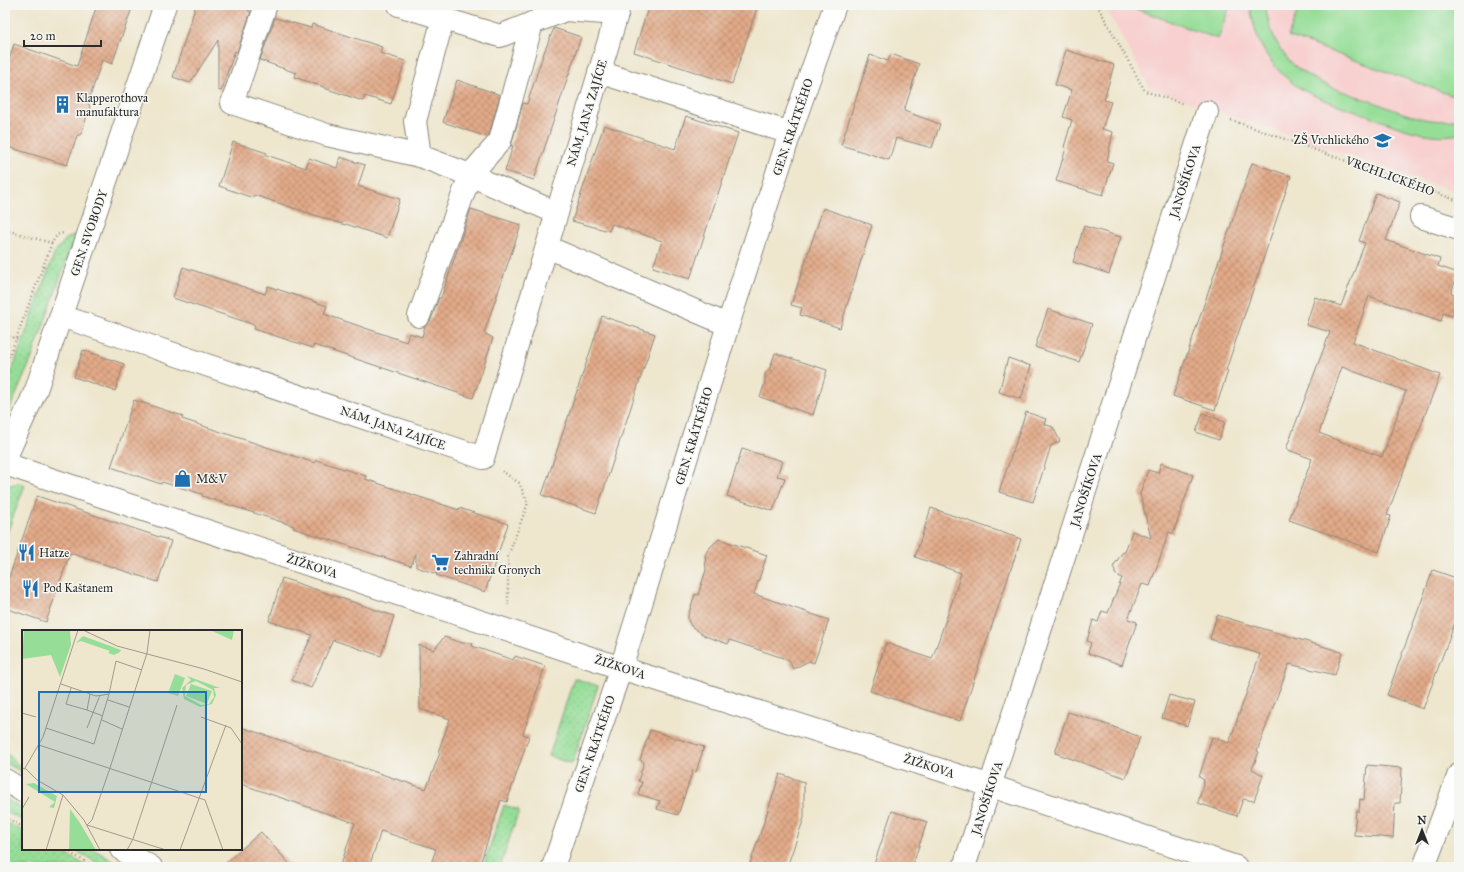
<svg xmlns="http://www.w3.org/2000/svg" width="1464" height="872" viewBox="0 0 1464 872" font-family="'IM FELL Great Primer',serif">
<defs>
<pattern id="grass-dots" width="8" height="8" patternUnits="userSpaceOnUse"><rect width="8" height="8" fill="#96de98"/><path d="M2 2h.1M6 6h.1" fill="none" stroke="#81bf83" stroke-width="1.8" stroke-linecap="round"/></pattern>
<pattern id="building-cross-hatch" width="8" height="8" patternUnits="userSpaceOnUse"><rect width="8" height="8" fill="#e2aa89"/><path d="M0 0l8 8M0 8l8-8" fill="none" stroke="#b78b70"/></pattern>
</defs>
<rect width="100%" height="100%" fill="#f6f6f2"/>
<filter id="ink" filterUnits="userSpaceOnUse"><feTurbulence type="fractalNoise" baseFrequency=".025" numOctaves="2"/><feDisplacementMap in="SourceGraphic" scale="8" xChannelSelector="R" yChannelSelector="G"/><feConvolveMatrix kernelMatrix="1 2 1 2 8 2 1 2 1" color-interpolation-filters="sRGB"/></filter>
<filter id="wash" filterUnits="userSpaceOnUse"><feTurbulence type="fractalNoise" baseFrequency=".012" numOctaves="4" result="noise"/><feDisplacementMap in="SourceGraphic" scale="16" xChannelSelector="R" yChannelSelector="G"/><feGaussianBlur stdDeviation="0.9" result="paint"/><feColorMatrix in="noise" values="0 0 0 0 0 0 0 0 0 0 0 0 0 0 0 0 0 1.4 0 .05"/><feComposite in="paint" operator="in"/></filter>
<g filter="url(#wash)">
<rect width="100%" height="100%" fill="#eee6cd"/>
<polygon fill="#f7d0cf" points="1104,5 1459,5 1459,193 1150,88"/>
<g fill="url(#grass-dots)" stroke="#608462">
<polygon points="76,234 31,360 5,420 5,390 55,252 66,239"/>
<polygon points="20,483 25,485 7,533 5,532 5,486"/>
<polygon points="574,678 598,686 572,764 549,756"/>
<polygon points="5,752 21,767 23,766 23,772 5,763"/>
<polygon points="5,799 23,809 23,821 5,811"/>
<polygon points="504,805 519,810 500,867 483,867"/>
<polygon points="5,822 23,831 23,849 56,849 89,867 5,867"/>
<polygon points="73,849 93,849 123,867 105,867"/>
</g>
<g fill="#96de98" stroke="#608462">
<polygon points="1132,5 1230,5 1218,39 1131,7"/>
<path d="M 1250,5 L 1265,5 C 1269,28 1277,51 1296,67 C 1317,85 1347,92 1373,102 C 1388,107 1402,114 1417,117 C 1429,121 1446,122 1459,119 L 1459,134 C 1424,141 1389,123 1356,111 C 1338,105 1319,99 1303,90 C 1291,83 1279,72 1271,61 C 1258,45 1253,25 1250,5 Z"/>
<polygon points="1300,5 1459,5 1459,98 1288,36"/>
</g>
<g id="blocks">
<g fill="url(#building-cross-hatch)" fill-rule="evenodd">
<polygon points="97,5 133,5 112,64 102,60 88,103 90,107 81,134 77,136 67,165 5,146 5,73 14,44 77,66"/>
<polygon points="196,5 250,5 248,11 251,11 237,52 235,51 221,91 218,90 218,40 190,83 173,77"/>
<polygon points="649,5 758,5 732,84 634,52"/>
<polygon points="275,18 311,28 312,24 382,47 380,53 405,61 391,104 365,96 363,101 324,88 324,87 294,77 296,73 260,60"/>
<polygon points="554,28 581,37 534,180 505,171 513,146 511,146 523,103 527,104 543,55"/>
<polygon points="1066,50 1114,65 1104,100 1111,102 1102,129 1113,132 1107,161 1113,163 1103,195 1056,181 1066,148 1064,147 1072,120 1063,117 1072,90 1055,85"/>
<polygon points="891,54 919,64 904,111 940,124 932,148 896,138 889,160 841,145 870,55 888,61"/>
<polygon points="457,80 500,95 489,135 487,137 443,122"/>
<polygon points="686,116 738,133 690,279 653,267 662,241 612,224 609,231 572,221 604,125 675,149"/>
<polygon points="233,142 267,153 266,155 306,168 309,158 337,168 340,157 365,165 358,186 400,199 387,238 346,224 345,225 254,195 253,198 219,186"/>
<polygon points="1252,163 1291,176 1226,370 1228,371 1215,410 1173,396"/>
<path d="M 1376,193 L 1400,202 L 1386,240 L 1440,259 L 1438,266 L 1458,273 L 1451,293 L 1459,296 L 1452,316 L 1443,313 L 1441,321 L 1369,296 L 1353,342 L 1440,375 L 1387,515 L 1391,516 L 1379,552 L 1289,520 L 1312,459 L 1286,449 L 1330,332 L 1306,325 L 1315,297 L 1341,306 L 1365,243 L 1359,241 ZM 1342,367 L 1406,391 L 1382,457 L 1319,433 Z"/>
<polygon points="823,208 872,225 840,328 800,315 802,308 791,305"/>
<polygon points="471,209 521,225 484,333 493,338 473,398 314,345 313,348 254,329 255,325 173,298 183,267 265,294 268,286 327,306 324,314 406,342 409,333 422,337 425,326 431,320 439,298 441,298"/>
<polygon points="1084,226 1121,237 1109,274 1073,262"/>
<polygon points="1048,309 1092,324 1079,362 1035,347"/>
<polygon points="602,316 655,334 596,513 542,495"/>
<polygon points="83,350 124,364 115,391 74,377"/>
<polygon points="775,353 827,370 813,415 760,397 765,383 765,374 770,368"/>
<polygon points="1008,358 1031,366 1021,399 999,392"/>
<polygon points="134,400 183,416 182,419 315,463 316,460 366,476 365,479 459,510 459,508 508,524 485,592 436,575 437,574 416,567 416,553 411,566 293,528 294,526 202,496 202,494 162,482 161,484 111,467"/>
<polygon points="1026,412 1046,419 1044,424 1053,427 1060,441 1051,446 1033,502 999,492"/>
<polygon points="1203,413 1225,422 1219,440 1196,432"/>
<polygon points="742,449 782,461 777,476 785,478 773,511 727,496"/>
<polygon points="1161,463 1193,475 1173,534 1169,532 1150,586 1142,584 1128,619 1137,622 1122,665 1088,653 1091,643 1087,641 1093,620 1098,622 1102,611 1108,613 1122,578 1115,574 1115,570 1113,567 1122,553 1125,552 1132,531 1151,538 1140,494 1148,470 1158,473"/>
<polygon points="37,496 171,541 158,582 70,553 46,622 5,608 5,589"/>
<polygon points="931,508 1021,539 960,721 870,691 886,643 932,659 952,602 961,573 915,557"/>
<polygon points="719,539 767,555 754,594 829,620 814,663 809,661 793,669 789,660 730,640 728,644 705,636 691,626 688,620 688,616 695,594 698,595 706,570 705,555 709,548"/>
<polygon points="1433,570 1459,579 1459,611 1423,709 1387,695"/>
<polygon points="282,578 394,616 381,656 333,640 311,688 292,680 312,635 269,621"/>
<polygon points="1217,615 1342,652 1335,675 1289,664 1257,751 1259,752 1252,769 1263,775 1254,801 1243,799 1237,816 1198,803 1204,780 1199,777 1212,737 1229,743 1260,654 1210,639"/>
<polygon points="444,637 462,643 473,643 472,646 513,660 515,656 545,666 523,734 529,736 507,802 501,800 479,867 430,867 436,849 381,831 369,867 340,867 355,823 241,784 241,727 426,789 440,753 438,752 450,719 420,709 419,645 434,650"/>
<polygon points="1169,695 1195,702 1187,726 1162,718"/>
<polygon points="1068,712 1111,726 1140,737 1126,778 1055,753"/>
<polygon points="650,730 704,747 696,772 693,770 678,815 657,809 660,801 638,794 642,782 638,781 644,762 640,760"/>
<polygon points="1367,765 1402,768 1400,803 1395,803 1393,838 1354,835 1356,811 1359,811 1360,799 1364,800"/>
<polygon points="780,774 804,782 804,818 787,867 749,867"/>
<polygon points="892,811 927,822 912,867 873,867"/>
<polygon points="261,832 292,867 221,867 244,847"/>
</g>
</g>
</g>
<g filter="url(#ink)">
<use href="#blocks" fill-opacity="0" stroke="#8c887c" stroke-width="1"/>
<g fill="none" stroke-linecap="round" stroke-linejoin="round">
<defs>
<g id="minor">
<polyline points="266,5 232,103 327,135 420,156"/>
<polyline points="399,5 500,36 565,10 617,14 619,5"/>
<polyline points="443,19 415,121 420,156 470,175 557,213"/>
<polyline points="599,72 790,133"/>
<polyline points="1421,217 1459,229"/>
<polyline points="547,247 728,325"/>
<polyline points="61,316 483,458 617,14"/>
<polyline points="419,316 470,175 500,141 532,23"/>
<polyline points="5,459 36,390 165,5"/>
<polyline points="5,464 621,668 991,786 1236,867"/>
<polyline points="5,780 23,791"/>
<polyline points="121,849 151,867"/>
<polyline points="553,867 621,668 728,325 790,133 835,5"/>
<polyline points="964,867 1207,112"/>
<polyline points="1424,867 1459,774"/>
</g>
</defs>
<use href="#minor" stroke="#8c887c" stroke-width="24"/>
<g stroke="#8c887c" stroke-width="2.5" stroke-dasharray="1 3" stroke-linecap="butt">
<polyline points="1097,5 1145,91 1184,104"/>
<polyline points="1231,120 1459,201"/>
<polyline points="5,230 52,243"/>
<polyline points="5,335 17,339"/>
<polyline points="5,368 52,243 57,235 63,233"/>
<polyline points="502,471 519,483 528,503 508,556 508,605"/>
<polyline points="5,817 23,827"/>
<polyline points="63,849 95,867"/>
</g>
<use href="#minor" stroke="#fff" stroke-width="22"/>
</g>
</g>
<defs>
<symbol id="building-bare" viewBox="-9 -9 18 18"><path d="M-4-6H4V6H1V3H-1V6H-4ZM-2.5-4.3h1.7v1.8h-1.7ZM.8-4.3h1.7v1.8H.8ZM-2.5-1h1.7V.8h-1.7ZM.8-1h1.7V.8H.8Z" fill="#1f6fb2" stroke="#f6f6f2" stroke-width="2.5" paint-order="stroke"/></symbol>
<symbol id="school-bare" viewBox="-9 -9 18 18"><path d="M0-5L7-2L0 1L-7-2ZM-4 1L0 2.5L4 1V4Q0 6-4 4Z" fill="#1f6fb2" stroke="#f6f6f2" stroke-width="2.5" paint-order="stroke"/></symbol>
<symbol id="shop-bare" viewBox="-9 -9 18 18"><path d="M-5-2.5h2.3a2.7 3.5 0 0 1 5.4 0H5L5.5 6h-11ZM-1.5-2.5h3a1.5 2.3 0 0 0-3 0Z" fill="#1f6fb2" stroke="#f6f6f2" stroke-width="2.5" paint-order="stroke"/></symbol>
<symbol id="restaurant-bare" viewBox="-9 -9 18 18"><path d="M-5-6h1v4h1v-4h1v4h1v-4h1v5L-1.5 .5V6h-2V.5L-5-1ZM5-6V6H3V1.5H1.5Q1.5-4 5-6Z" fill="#1f6fb2" stroke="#f6f6f2" stroke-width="2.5" paint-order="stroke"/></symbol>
<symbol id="supermarket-bare" viewBox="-9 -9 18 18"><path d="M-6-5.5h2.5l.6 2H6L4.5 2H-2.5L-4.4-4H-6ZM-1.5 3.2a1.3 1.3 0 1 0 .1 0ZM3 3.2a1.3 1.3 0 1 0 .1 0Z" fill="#1f6fb2" stroke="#f6f6f2" stroke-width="2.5" paint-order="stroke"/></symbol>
</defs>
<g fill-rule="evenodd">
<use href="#building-bare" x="50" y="92" width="25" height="25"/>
<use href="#school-bare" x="1370" y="128" width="25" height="25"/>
<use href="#shop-bare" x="170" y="466" width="25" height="25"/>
<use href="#restaurant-bare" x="14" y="540" width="25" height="25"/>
<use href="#supermarket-bare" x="428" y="550" width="25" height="25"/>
<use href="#restaurant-bare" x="18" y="576" width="25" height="25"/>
</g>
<g text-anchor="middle" stroke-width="3" stroke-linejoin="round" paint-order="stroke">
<g font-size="12" fill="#2b2b2b" stroke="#f6f6f2" text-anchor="start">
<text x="76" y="102">Klapperothova<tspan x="76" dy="14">manufaktura</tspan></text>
<text x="1369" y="144" text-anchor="end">ZŠ Vrchlického</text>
<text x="196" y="483">M&amp;V</text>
<text x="39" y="557">Hatze</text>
<text x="454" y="560">Zahradní<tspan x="454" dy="14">technika Gronych</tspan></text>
<text x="43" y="592">Pod Kaštanem</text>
</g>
<g font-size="12" fill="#2b2b2b" stroke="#f6f6f2">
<text transform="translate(587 113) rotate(-73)" y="4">NÁM. JANA ZAJÍCE</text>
<text transform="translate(793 127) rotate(-71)" y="4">GEN. KRÁTKÉHO</text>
<text transform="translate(1390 176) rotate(20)" y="4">VRCHLICKÉHO</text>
<text transform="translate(1185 181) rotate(-72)" y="4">JANOŠÍKOVA</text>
<text transform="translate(89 233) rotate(-71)" y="4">GEN. SVOBODY</text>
<text transform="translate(393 428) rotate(19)" y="4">NÁM. JANA ZAJÍCE</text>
<text transform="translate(694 436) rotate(-73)" y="4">GEN. KRÁTKÉHO</text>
<text transform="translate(1086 490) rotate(-72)" y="4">JANOŠÍKOVA</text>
<text transform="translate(312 566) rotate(18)" y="4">ŽIŽKOVA</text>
<text transform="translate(620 667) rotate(18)" y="4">ŽIŽKOVA</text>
<text transform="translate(595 744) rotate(-71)" y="4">GEN. KRÁTKÉHO</text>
<text transform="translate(929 766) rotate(18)" y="4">ŽIŽKOVA</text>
<text transform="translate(987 798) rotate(-72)" y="4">JANOŠÍKOVA</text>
</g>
</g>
<g transform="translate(22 630)">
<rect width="220" height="220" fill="#eee6cd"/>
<path d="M 188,0 L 212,0 L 210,10 ZM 61,6 L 99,20 L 98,22 L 92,25 L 86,23 L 88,21 L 59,11 L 54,13 ZM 12,153 L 35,166 L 32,178 L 27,177 L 33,172 L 4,154 Z" fill="#96de98"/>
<path d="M 2,0 L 48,0 L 49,15 L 38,47 L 29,25 L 0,29 ZM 48,179 L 58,193 L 74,220 L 47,220 Z" fill="#96de98"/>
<path d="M 153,44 L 163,48 L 156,66 L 146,63 ZM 165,46 L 198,58 L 192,58 L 194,65 L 190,74 L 178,77 L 162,69 L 160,58 L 169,50 ZM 174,51 L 191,60 L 192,67 L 187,74 L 179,75 L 163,66 L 164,55 ZM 169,54 L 190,61 L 185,74 L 164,66 Z" fill="#96de98" fill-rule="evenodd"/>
<path fill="none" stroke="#a09b8c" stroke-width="1" d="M 61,0 L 95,16 L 182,39 L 220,52M 39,54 L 74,66 L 87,64 L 94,31 L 120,40M 49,58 L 44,74 L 65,80M 68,64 L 65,80 L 81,86M 86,70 L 107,77M 0,83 L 14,87M 179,87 L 209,98 L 220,114M 80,90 L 100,99M 24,98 L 72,114 L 87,64M 65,98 L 78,65M 17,115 L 183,170 L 201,220M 0,138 L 4,139 L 15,150 L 41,165 L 62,190 L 78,220M 3,138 L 21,107 L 56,0M 0,179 L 7,167M 65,195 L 70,190 L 88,138 L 125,23 L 128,0M 65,195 L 144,220M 24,220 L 41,165M 105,220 L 111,209 L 155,75M 158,220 L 204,95"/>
<path fill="#1f6fb2" fill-opacity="0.15" stroke="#1f6fb2" stroke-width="2" d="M 17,62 L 184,62 L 184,162 L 17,162 Z"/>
<rect width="220" height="220" fill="none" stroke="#2b2b2b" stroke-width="2"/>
</g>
<rect width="1464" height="872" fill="none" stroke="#f6f6f2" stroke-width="20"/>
<g transform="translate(1422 830)" stroke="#f6f6f2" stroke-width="3" paint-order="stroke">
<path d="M0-3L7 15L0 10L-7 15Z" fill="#2b2b2b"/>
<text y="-6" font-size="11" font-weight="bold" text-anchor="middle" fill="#2b2b2b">N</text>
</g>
<path d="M24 40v6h77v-6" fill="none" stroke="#2b2b2b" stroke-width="2"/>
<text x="30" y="40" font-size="12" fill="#2b2b2b" stroke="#f6f6f2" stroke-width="3" paint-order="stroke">20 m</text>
</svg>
